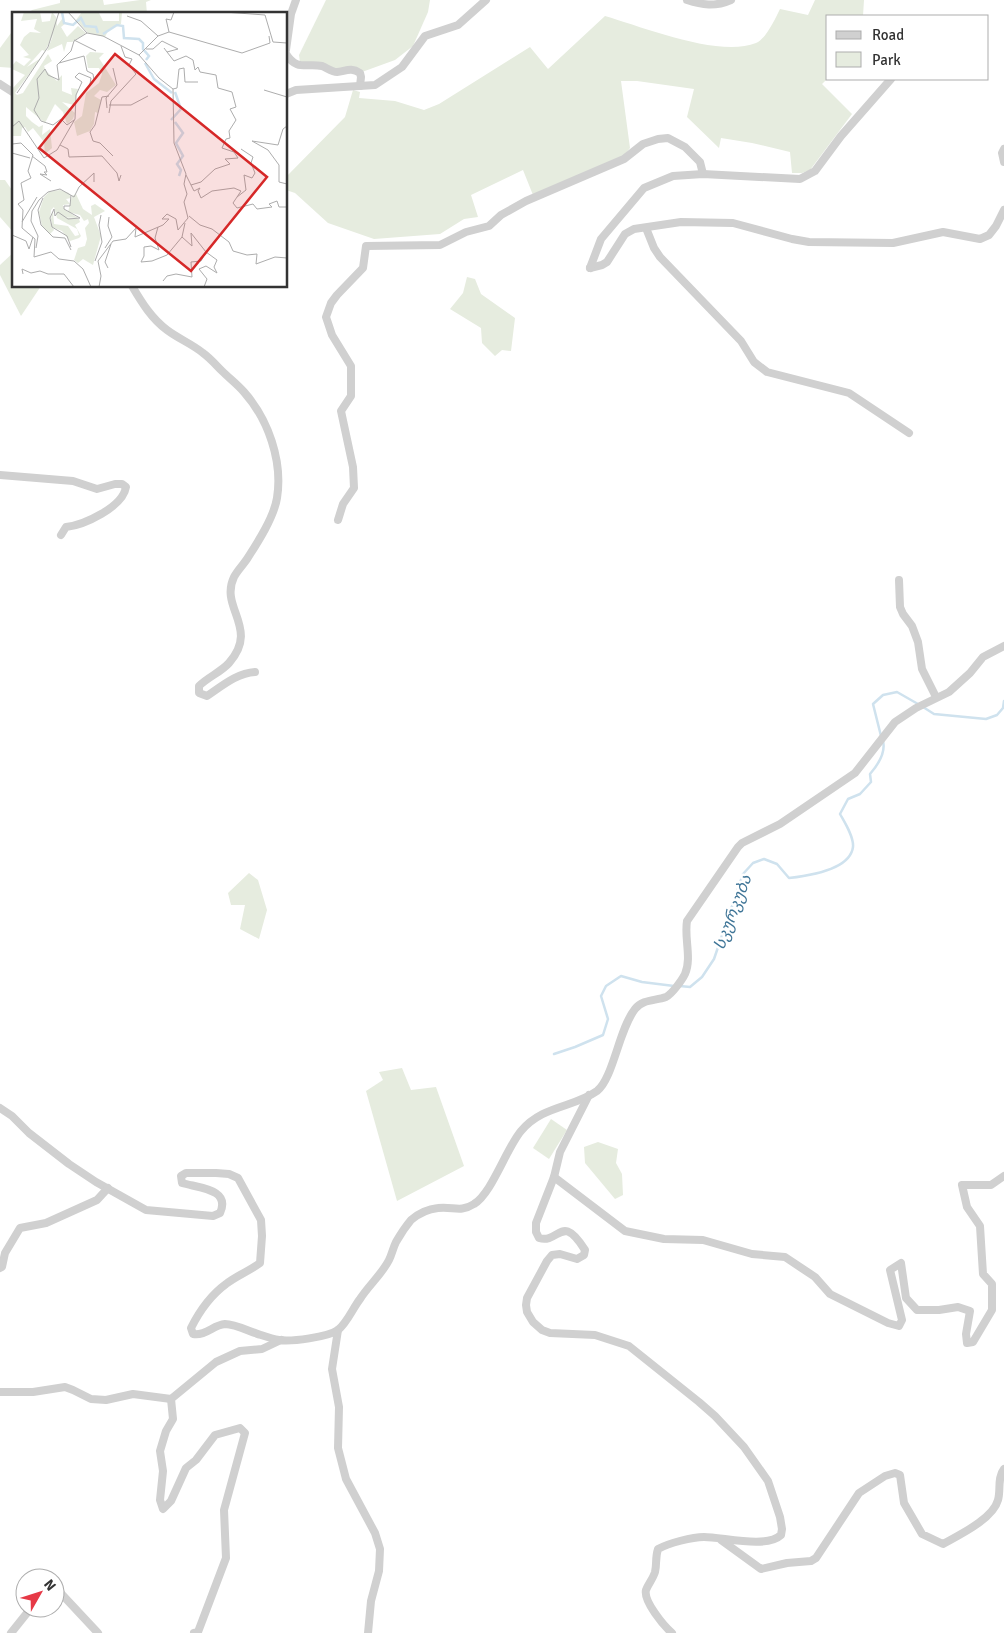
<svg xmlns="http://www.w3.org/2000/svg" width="1004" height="1633" viewBox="0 0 1004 1633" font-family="Signika,'Noto Sans Georgian',sans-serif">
<rect width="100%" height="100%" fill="#fff"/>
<g fill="#e6ecdf">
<polygon points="60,0 103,0 104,5 140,0 151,0 146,2 147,14 28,14 32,10 60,3"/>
<polygon points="326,0 430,0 428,12 413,46 395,60 362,72 337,70 300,62 299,55"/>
<path d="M 815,0 L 864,0 L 863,16 L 828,16 L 828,78 L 822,84 L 852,114 L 810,170 L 802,173 L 792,173 L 790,152 L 752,143 L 721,138 L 719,148 L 687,117 L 694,89 L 637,81 L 621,81 L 630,148 L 623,157 L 533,195 L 523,170 L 471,195 L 478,217 L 464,219 L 440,234 L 374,239 L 328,223 L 295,193 L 286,190 L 286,177 L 345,117 L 353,90 L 360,92 L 359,98 L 395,101 L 424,110 L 439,104 L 530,47 L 548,69 L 605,16 C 643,27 719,58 756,43 C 766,39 775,19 780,9 L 808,15 Z"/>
<polygon points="14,29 14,68 0,67 0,48"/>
<polygon points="0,180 5,180 14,193 14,233 0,217"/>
<polygon points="14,252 14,286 41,286 21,316 0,275 0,265"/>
<polygon points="467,277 475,279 481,294 515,318 511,351 502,350 495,356 482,343 481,328 450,309 463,293"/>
<polygon points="249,873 258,880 267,910 259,939 240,929 245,905 231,905 228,893"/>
<polygon points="402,1068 411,1090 436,1087 464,1166 397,1201 366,1091 383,1080 379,1072"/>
<polygon points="551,1119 567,1130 549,1159 533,1148"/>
<polygon points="598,1142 618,1149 616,1163 622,1174 623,1195 615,1199 585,1163 584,1147"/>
</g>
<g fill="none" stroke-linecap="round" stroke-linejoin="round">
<g stroke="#cfe2ee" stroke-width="2.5">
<polyline points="923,707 934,714 986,719 997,715 1003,708 1004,701"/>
<polyline points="881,736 873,704 883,695 897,692 918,704"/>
<path d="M 680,986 L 690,987 L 702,977 L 714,959 L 743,874 L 753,863 L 764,859 L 777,864 L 789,878 C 807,876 850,870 853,847 C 854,837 845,823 840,814 L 848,799 L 860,794 L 871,782 L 870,774 C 877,766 886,753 883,741"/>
<polyline points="554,1054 575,1047 603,1035 608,1019 601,996 606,986 621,976 642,982 674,986"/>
</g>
<g stroke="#d0d0d0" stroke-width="8">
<path d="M 687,0 C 702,5 715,7 731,0"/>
<polyline points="286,50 291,14 296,0"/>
<path d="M 286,54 C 297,71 306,63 322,66 C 327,68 332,72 337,72 C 346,71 351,67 360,73 L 361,77 L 360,86"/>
<polyline points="0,84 14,93"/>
<polyline points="286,94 296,90 375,85 402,67 425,36 458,25 486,0"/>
<polyline points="1004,149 1002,153 1004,162"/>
<polyline points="646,228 654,248 660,257 741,341 754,362 767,372 849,393 909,433"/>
<polyline points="590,268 602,265 607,262 625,234 634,229 681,222 733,223 792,239 809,242 893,243 943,232 980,239 989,235 996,226 1004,210"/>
<polyline points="590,268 601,239 644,188 673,176 703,174 800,179 815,171 841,136 891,79"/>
<path d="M 132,286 C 142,303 152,319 167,330 C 179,339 192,344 203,353 C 210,358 216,365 222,371 C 229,378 237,384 244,392 C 268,419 283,461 277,498 C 274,517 258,542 247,559 C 243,565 237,571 234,577 C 219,608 260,628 229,663 C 221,672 208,677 199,686 L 199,693 L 207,696 C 222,686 237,673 255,672"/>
<path d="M 0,475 L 73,481 L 97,489 L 115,484 L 122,484 L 126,487 C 123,507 84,525 66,527 L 61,535"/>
<polyline points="338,520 343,504 354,488 353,467 341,411 351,396 351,366 332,335 326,317 331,303 337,295 363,268 366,246 440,245 466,232 489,226 501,215 526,201 624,159 643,144 658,139 668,138 685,147 700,162 703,174"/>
<polyline points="899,580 900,607 903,614 912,626 918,642 922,669 936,697"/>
<path d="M 589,1095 L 560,1152 L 554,1177 L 536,1223 L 536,1232 L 539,1238 C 560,1244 561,1212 585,1250 L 584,1255 L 577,1259 L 560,1254 L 552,1255 L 547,1261 L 527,1298 L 526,1305 L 527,1312 L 533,1322 L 542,1330 L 550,1333 L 595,1335 L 629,1346 L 699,1402 L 715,1416 L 744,1447 L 768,1481 L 780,1517 L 782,1529 L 781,1535 C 766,1549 723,1537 704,1537 C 692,1537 669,1543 658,1549 C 655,1558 657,1564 655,1572 C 653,1579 648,1584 646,1590 C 643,1601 664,1626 672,1633"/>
<path d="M 0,1108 L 12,1116 L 29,1133 L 69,1164 L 96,1182 L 146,1210 L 213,1216 L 220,1213 C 231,1189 199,1188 182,1183 L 181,1176 L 186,1173 L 216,1173 L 229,1174 L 238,1178 L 261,1220 L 262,1236 L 260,1263 C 249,1271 236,1276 226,1284 C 211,1295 199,1312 191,1328 L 193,1334 C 206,1336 213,1325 225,1324 C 236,1324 250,1332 261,1335 C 267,1337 273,1339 279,1340 C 291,1342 328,1337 338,1330 C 347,1323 353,1308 360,1299 C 369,1285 382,1274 389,1260 C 392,1254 393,1248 396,1242 C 400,1235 406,1226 411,1220 C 418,1214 428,1209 438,1208 C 453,1206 460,1213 474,1204 C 492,1193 506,1149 521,1131 C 543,1105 573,1108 597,1091 C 613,1079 619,1029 635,1009 C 643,999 655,1001 666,997 C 672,994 682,980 685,974 C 692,958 684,938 687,921 L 738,847 L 742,843 L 780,824 L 855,773 L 895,722 L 916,708 L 949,692 L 970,673 L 983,657 L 1004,646"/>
<polyline points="554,1177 625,1231 664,1239 703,1240 752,1254 785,1257 815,1277 830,1294 888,1323 899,1326 902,1320 890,1270 901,1263 906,1298 917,1310 939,1310 958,1307 970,1311 966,1334 967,1343 973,1342 992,1310 992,1284 983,1274 980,1226 967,1207 962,1185 991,1185 1004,1176"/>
<polyline points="0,1268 2,1267 5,1253 20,1228 46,1223 97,1200 108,1188"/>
<polyline points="338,1330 332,1369 339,1407 338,1448 346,1479 375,1533 380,1549 379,1571 371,1601 368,1633"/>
<polyline points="0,1392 33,1392 65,1387 73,1390 91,1399 106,1400 133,1394 171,1399"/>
<path d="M 721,1540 L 761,1569 L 787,1563 L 811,1561 L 816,1558 L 859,1493 L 885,1476 L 895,1473 L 900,1475 L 904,1503 L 922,1534 L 943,1544 C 959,1535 993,1519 998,1500 C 1001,1490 997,1478 1004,1469"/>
<polyline points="55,1587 98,1633"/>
<polyline points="11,1633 31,1608"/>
<polyline points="194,1633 198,1632 226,1558 224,1510 245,1433 240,1428 215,1435 196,1460 186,1468 171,1501 163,1509 160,1500 163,1471 160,1451 166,1431 173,1419 171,1399 216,1362 240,1351 262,1349 281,1340"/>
</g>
</g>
<g text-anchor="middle" stroke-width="5" stroke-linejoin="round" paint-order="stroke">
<g font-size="16" font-style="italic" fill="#3f7597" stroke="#fff">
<text transform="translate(732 912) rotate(-69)" y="6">სკურკუბა</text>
</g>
</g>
<g transform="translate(12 12)">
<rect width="275" height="275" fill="#fff"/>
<path d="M 12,0 L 28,0 L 30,10 L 38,9 L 40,0 L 44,5 L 45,14 L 50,7 L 54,11 L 49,15 L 55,25 L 66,14 L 74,21 L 60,30 L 55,30 L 52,40 L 50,32 L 35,39 L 42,21 L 33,39 L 30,38 L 15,55 L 29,46 L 3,81 L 5,83 L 11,81 L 36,42 L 40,49 L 32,54 L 34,59 L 45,69 L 50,63 L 50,79 L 60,83 L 59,76 L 66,77 L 62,93 L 50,90 L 63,101 L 61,107 L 55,112 L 51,100 L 43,92 L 33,111 L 14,95 L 14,104 L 20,110 L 27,115 L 31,113 L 30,123 L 38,117 L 40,136 L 33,142 L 32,130 L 21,116 L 16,120 L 13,115 L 10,116 L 9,124 L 0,124 L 0,77 L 13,63 L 0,57 L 0,54 L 4,49 L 12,54 L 19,47 L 11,45 L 17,43 L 8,33 L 12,25 L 18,20 L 29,21 L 22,17 L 25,7 L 9,9 ZM 70,0 L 87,1 L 91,9 L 107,9 L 107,0 L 110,0 L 109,12 L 97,17 L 93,25 L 76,21 L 64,8 ZM 78,40 L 92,41 L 87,46 L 104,73 L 95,80 L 88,78 L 82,84 L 89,88 L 86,101 L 83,100 L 82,112 L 78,119 L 65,124 L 62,110 L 70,104 L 74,81 L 87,71 L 90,62 L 87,56 L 76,56 L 74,44 ZM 48,178 L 57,181 L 59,186 L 54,187 L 58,192 L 51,193 L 52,197 L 66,206 L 51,205 L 67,207 L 68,210 L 63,213 L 69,224 L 67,226 L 58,229 L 50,219 L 40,215 L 39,207 L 41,199 L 42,212 L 56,214 L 63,224 L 67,223 L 65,217 L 45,206 L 42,195 L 39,198 L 38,209 L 42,218 L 38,222 L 30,214 L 27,200 L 32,185 L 37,180 ZM 64,182 L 71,197 L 80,203 L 79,194 L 83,192 L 93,199 L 82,205 L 89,224 L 81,253 L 71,247 L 66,251 L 62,248 L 66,236 L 73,234 L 75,227 L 73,216 L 77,211 L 76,207 L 72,209 L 68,203 L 56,200 L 60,184 Z" fill="#e6ecdf"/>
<path fill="none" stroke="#cfe2ee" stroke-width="2.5" d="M 50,0 L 52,11 L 61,13 L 69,6 L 73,14 L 84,15 L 86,21M 91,22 L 105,13 L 111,14 L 112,26 L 127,27 L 131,31 L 131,37 L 137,44 L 134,48M 133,51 L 142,67 L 160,81M 159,108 L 169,97 L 163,80M 163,110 L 171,121 L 164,131 L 171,144 L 165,152 L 169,158 L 167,164"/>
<path fill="none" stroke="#adadad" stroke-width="1" d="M 56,0 L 75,21 L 91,24 L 127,43 L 147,66 L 161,77 L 165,76 L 167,57 L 172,56 L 173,70 L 186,70M 212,0 L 253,3 L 261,30 L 275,31M 115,4 L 129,9 L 146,24M 157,20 L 154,7 L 159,8 L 162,0M 62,28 L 84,39M 134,37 L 141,37 L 150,29 L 166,37 L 155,40 L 152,36M 155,40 L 162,49 L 174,44 L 181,48 L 183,58 L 186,55 L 188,60 L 204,63 L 206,76 L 220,80 L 224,95 L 218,97 L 224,108 L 217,119 L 218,126 L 214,127 L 210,136 L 222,140 L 226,146 L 213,147 L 218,152 L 203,157 L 189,170 L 179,173M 127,43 L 146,24 L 157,20 L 230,41 L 258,31 L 257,24M 252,78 L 275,85M 5,81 L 36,35 L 47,0M 97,84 L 90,85 L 83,113 L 78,120 L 81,129 L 88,131 L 101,144M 97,93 L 119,93 L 136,84M 95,96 L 94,86 L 105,73 L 101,56M 97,101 L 99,89 L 124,62 L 117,53 L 120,47 L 113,45 L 109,34M 62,108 L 55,113 L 49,107 L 41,113 L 29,109 L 22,98 L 27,86 L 25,67 L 33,57 L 36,63 L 47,68 L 45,53 L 59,39 L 62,29 L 75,21M 275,114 L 271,117 L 266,133 L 240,129 L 256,138 L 267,153 L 267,170 L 275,172M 0,115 L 7,109 L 32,146 L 45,138 L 63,107 L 64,83 L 70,70 L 63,65 L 67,61 L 79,66 L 78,72 L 82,68 L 81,62 L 75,59 L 72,44 L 47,51M 0,132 L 9,131 L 21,143 L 16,159 L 19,166 L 9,171 L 12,188 L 6,192 L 11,198 L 10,216 L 23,227 L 22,245 L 39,240 L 47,247 L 62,249 L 71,257 L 79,275M 48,133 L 56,137 L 57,145 L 90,144 L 105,161 L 107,169 L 109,163M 0,141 L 18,146M 20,144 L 33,154 L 35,160 L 32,160 L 35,163 L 28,162 L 39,169M 174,163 L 182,179 L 188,176 L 186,179 L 189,186 L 200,179 L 222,176 L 229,179 L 221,191 L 225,196 L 241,192 L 245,197 L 260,195 L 257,192 L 265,189 L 267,195 L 275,195M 225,185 L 234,178 L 232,163 L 240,166 L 243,161 L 239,151 L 241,145 L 229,137M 31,186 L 26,198 L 29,213 L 41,225 L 53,226 L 59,238M 43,204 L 46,200 L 56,207 L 68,206 L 52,197 L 52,194 L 58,194 L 59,183M 43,204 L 42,197 L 38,206 L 40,215 L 55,224 L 59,235M 177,204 L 188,213 L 200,217 L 217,230 L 221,239 L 235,243 L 245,242 L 244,252 L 263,245 L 275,246M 10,210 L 25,185M 0,223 L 14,229 L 17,237 L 21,225M 24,236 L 26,224 L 19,209 L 20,199 L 27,188 L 36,180 L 48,177 L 62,185 L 67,175 L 82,161 L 82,170M 93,236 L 100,225 L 96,214 L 97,205M 83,249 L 90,230 L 87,213 L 89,203M 129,250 L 132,244 L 132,235 L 139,234 L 147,238 L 143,226 L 146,215M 129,250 L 140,249 L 155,243 L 170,225M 96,256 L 93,250 L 99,232M 11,262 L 10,257 L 19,261 L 28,259 L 36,262 L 52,262 L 62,275M 151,269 L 155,264 L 164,262 L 180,265 L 179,250 L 189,249 L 194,240 L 179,221 L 180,234 L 170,225 L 173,211M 87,275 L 89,264 L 86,249 L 101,229 L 114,227 L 124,216 L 123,225 L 151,213 L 157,207 L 150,207 L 155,202 L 164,207 L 166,218 L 176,206 L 172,190 L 175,182 L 172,172 L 174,162 L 162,131 L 161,77M 192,275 L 195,267 L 187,257 L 194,254 L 205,261 L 202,255 L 205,248 L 194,240"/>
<path fill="#d62828" fill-opacity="0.15" stroke="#d62828" stroke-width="2.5" d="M 103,42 L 255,165 L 179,259 L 27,136 Z"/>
<rect width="275" height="275" fill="none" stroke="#333" stroke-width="2.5"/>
</g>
<rect x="826" y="15" width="162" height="65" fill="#ffffff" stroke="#adadad"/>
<rect x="836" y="31" width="25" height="8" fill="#d0d0d0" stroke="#adadad"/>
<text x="872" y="40" font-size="15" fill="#333333">Road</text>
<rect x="836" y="52" width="25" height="15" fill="#e6ecdf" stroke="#adadad"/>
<text x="872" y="65" font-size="15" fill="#333333">Park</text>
<g transform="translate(40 1593) rotate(51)"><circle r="24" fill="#ffffff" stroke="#adadad"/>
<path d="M0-4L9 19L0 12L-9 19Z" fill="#e63946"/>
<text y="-8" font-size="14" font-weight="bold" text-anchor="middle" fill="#333333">N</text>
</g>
</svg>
